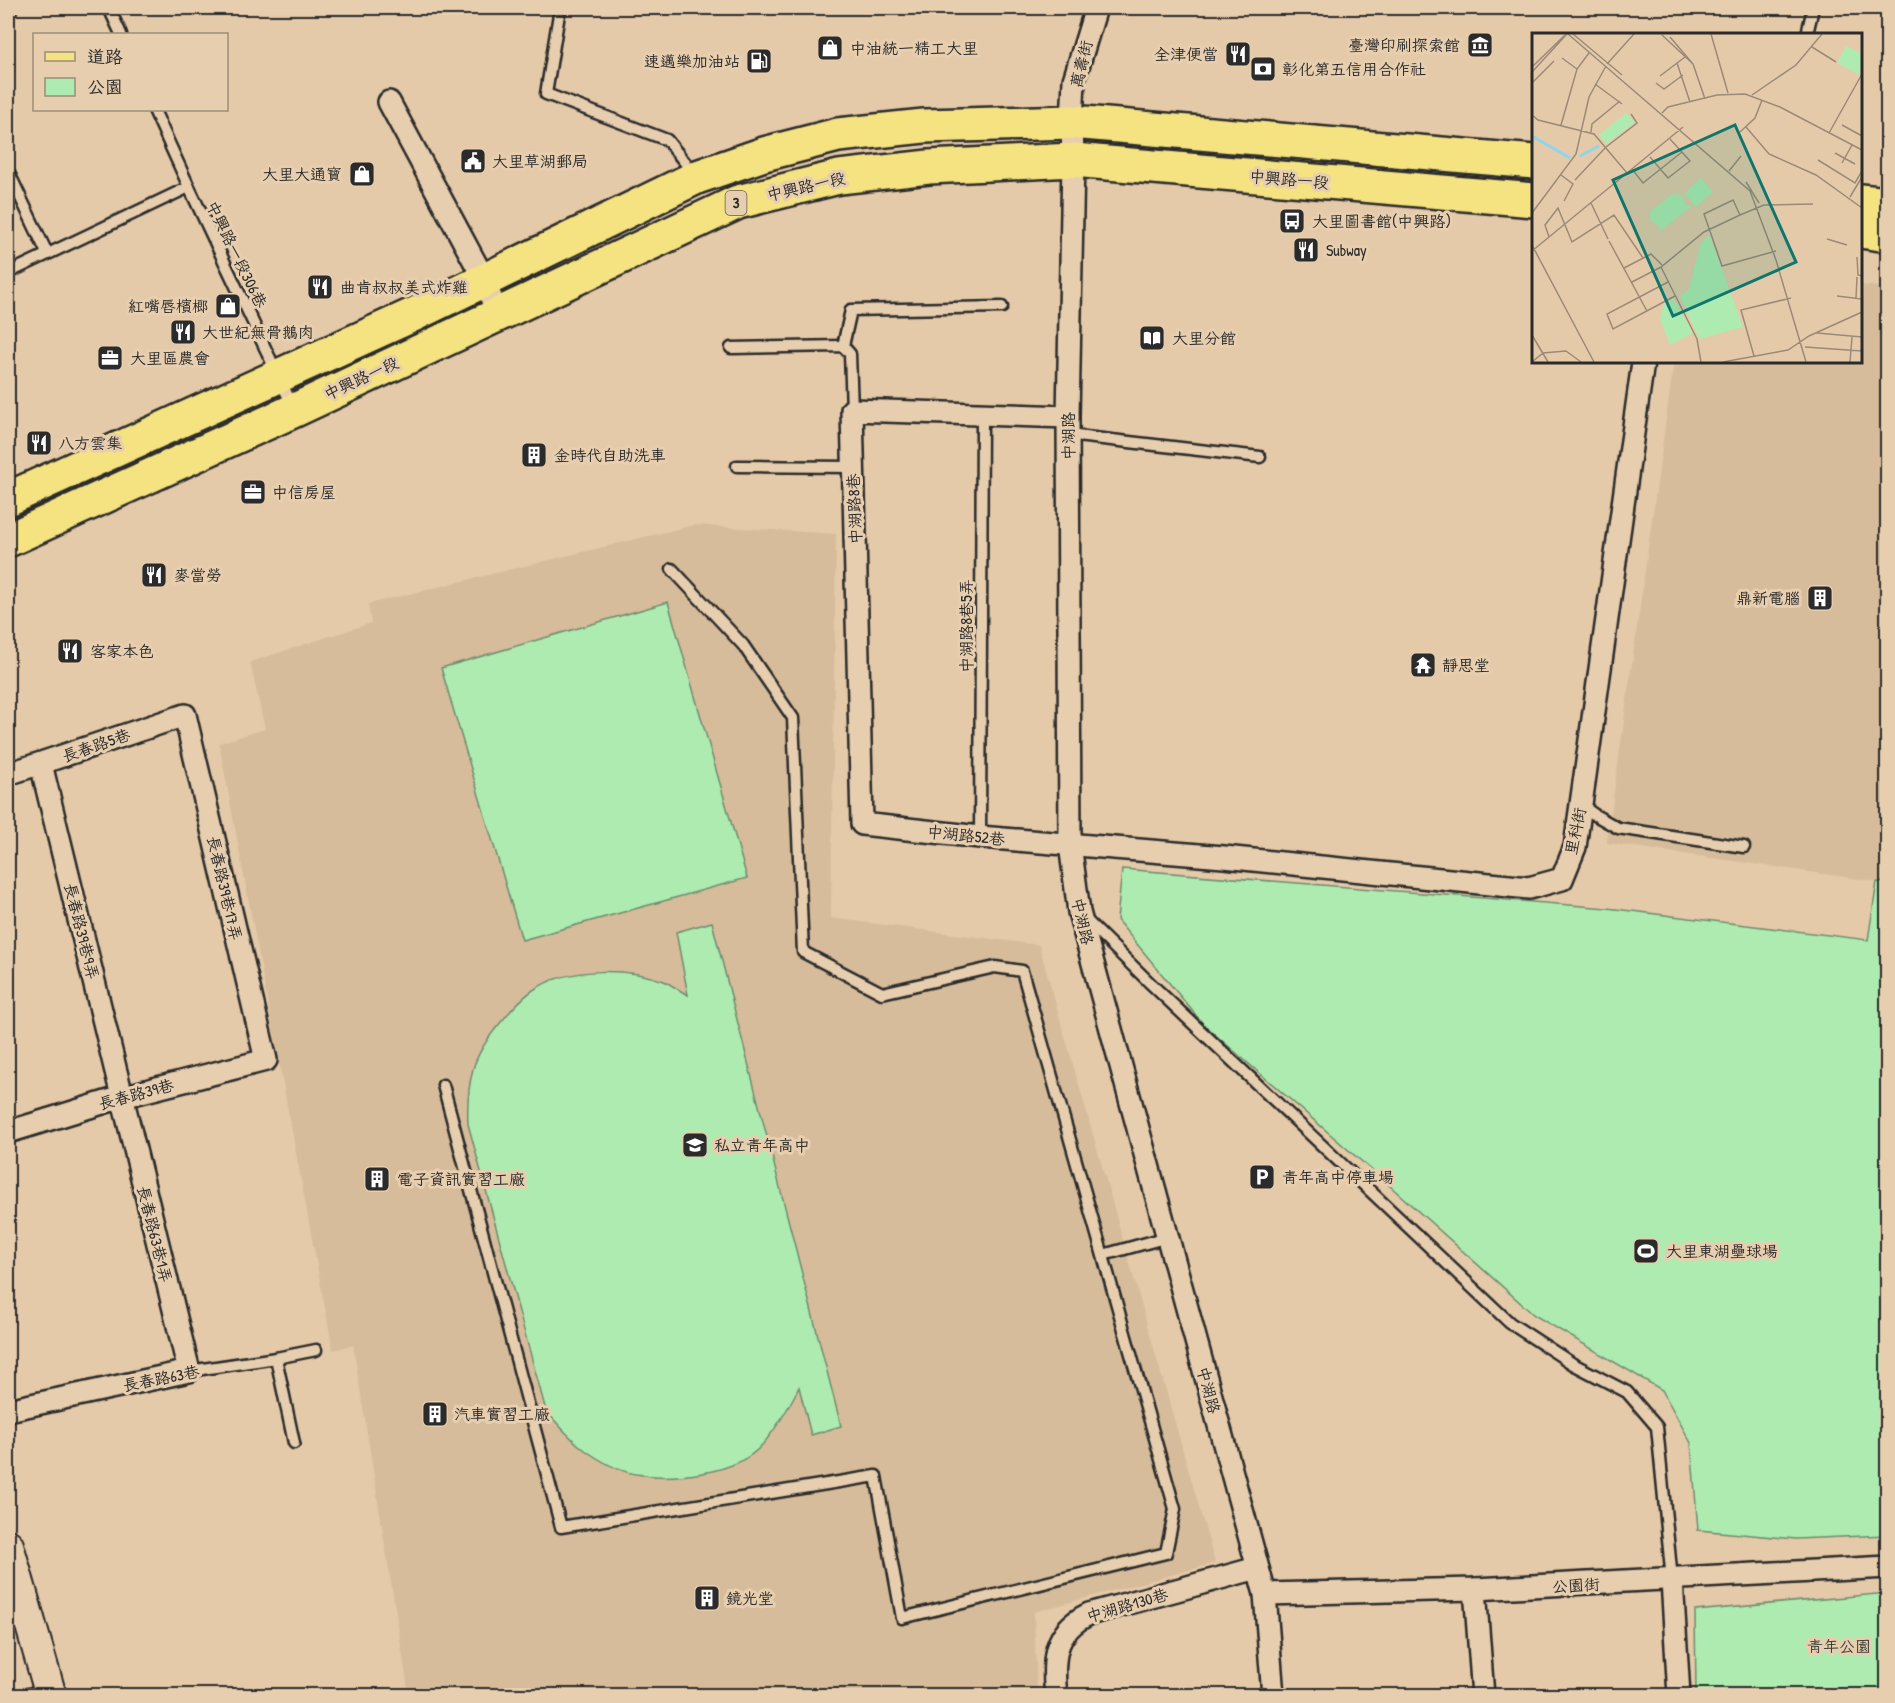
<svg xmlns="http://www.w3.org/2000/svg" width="1895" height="1703" viewBox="0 0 1895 1703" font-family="'Patrick Hand','LXGW WenKai TC',sans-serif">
<rect width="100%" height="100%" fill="#e5caa9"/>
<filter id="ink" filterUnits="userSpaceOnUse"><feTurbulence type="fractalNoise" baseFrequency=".0167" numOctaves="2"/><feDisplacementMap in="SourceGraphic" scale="12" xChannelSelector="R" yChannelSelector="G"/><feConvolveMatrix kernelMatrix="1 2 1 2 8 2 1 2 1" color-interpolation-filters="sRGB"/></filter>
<g filter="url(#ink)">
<g fill="#d6bc9a">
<polygon points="1861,285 1887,288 1887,883 1607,843 1674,362 1860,362"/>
<polygon points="694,525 836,534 831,918 1039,945 1215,1563 1034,1612 1037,1695 409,1695 353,1345 333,1350 219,743 265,729 250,662 371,623 368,604"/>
</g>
<g fill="#aeebb0" stroke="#6c8b6e" stroke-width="1.5">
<polygon points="668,602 747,878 522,940 441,668"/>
<polygon points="1122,869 1607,908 1868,940 1877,882 1887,883 1887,1535 1796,1539 1698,1530 1691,1443 1662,1390 1534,1315 1390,1186 1204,1025 1117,920"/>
<path d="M 712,922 L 841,1426 L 811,1435 L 799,1387 C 789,1407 777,1428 762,1445 C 736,1475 672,1480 635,1474 C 619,1471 599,1460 585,1450 C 570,1439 558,1424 546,1411 L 468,1124 C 467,1105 468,1088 473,1069 C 478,1052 490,1035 501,1022 C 512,1009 524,995 538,987 C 573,967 627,968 664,981 C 672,985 680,991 688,995 L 676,932 Z"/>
<polygon points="1887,1593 1887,1695 1696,1695 1695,1611"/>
</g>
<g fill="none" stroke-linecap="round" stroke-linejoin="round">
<defs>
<g id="lane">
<polyline points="8,8 12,8"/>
<polyline points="109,8 121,34"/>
<polyline points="560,8 546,94 667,140 695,175"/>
<polyline points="1807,34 1813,8"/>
<polyline points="154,110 189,187 293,407"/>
<polyline points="8,171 47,253"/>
<polyline points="8,273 189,187"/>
<polyline points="843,346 851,310 1002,307"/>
<polyline points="731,348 843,346 850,354 852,410"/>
<polyline points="1068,435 1260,457"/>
<polyline points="737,466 853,467"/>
<polyline points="1581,805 1595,815 1618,828 1744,847"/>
<polyline points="980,837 982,415"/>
<polyline points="1085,919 1150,983 1510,1323 1573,1364 1627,1392 1657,1427 1672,1580"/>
<polyline points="443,1085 561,1527 876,1476 902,1618 1166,1553 1175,1509 1022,971 995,967 882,993 803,952 793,718 743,645 672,569"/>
<polyline points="1103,1255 1168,1237"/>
<polyline points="276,1358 294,1443"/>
<polyline points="189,1371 276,1358 316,1350"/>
<polyline points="22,1696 46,1689"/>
</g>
<g id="street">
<polyline points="1096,8 1074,80 1072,122 1073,160 1068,417 1070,844 1079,912 1265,1594 1273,1696"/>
<polyline points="389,102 485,281 497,314"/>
<polyline points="1068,417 852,410 862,824 980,837 1224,857 1529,888 1562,879 1575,847 1643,362"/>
<polyline points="8,774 185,715 266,1060 122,1097 8,1132"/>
<polyline points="8,1410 189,1371 41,764"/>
<polyline points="1672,1580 1679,1696"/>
<polyline points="1475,1589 1483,1696"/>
<polyline points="1265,1594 1475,1589 1888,1567"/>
<path d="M 1056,1696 C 1052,1660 1053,1631 1089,1614 L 1257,1568"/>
</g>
<polyline id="secondary" points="8,1545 51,1696"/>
<g id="primary">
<polyline points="1860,201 1888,204"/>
<polyline points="1860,231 1888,235"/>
<polyline points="8,499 415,314 697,177 764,154 838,135 924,126 1072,122 1534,162"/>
<polyline points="8,540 295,410 738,202 839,177 929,167 1073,160 1534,200"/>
</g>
</defs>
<use href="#lane" stroke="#2b2b2b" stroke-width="15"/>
<use href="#street" stroke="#2b2b2b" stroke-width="26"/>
<use href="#secondary" stroke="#2b2b2b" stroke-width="34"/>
<use href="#primary" stroke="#2b2b2b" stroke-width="38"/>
<use href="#lane" stroke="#e7ceaf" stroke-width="10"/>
<use href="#street" stroke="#e7ceaf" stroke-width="21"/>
<use href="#secondary" stroke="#e7ceaf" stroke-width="30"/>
<use href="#primary" stroke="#f5e382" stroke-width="33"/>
</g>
</g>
<defs>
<symbol id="museum-square" viewBox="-11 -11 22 22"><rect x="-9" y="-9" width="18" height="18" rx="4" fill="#2b2b2b" stroke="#e7ceaf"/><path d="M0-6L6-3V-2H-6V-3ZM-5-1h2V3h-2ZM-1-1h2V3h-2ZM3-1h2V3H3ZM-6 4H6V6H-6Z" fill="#fff"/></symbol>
<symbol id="shop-square" viewBox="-11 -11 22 22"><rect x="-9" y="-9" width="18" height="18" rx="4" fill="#2b2b2b" stroke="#e7ceaf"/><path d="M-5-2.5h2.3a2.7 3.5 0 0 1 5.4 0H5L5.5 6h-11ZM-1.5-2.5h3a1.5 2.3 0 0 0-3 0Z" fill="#fff"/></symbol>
<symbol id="restaurant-square" viewBox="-11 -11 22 22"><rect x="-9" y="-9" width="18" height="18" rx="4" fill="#2b2b2b" stroke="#e7ceaf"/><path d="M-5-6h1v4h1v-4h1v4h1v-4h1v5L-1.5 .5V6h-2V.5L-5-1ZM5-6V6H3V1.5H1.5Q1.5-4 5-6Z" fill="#fff"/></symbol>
<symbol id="fuel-square" viewBox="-11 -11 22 22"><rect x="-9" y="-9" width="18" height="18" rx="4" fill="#2b2b2b" stroke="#e7ceaf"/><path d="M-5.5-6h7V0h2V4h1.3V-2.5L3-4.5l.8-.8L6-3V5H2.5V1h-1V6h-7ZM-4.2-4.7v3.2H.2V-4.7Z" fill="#fff"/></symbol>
<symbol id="bank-square" viewBox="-11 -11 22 22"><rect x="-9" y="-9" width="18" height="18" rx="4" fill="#2b2b2b" stroke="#e7ceaf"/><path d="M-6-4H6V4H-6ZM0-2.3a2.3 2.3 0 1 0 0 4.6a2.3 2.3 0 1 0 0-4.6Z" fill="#fff"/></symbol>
<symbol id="civic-square" viewBox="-11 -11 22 22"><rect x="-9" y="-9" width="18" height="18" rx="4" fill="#2b2b2b" stroke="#e7ceaf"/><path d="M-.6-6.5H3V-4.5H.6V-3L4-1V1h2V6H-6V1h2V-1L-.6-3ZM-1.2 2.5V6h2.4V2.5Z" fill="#fff"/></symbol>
<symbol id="bus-square" viewBox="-11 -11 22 22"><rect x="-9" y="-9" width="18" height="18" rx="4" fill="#2b2b2b" stroke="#e7ceaf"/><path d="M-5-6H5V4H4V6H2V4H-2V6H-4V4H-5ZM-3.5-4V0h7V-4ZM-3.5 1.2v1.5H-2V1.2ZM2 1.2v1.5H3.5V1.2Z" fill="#fff"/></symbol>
<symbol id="library-square" viewBox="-11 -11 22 22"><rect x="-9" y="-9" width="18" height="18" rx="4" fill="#2b2b2b" stroke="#e7ceaf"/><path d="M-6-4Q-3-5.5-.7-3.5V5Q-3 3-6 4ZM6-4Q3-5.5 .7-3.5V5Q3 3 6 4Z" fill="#fff"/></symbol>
<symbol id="office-square" viewBox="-11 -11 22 22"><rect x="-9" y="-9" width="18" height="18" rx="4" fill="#2b2b2b" stroke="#e7ceaf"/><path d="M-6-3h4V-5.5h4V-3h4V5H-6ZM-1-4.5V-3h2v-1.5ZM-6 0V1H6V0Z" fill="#fff"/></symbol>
<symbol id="building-square" viewBox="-11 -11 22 22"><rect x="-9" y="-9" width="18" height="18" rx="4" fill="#2b2b2b" stroke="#e7ceaf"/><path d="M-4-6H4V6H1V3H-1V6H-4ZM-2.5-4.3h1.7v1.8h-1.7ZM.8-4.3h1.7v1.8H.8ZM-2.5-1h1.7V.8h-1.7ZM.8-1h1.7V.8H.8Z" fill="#fff"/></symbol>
<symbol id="temple-square" viewBox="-11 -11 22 22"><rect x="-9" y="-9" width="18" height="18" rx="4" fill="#2b2b2b" stroke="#e7ceaf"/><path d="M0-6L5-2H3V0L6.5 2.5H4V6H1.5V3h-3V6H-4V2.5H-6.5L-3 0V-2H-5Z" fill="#fff"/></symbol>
<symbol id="school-square" viewBox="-11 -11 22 22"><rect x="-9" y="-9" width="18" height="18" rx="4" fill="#2b2b2b" stroke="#e7ceaf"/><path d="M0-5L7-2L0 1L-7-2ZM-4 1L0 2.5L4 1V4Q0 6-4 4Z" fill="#fff"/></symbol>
<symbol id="parking-square" viewBox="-11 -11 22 22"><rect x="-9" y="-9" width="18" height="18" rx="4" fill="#2b2b2b" stroke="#e7ceaf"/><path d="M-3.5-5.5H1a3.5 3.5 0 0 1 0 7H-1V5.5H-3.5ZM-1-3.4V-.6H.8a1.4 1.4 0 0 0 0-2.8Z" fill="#fff"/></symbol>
<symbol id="stadium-square" viewBox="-11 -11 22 22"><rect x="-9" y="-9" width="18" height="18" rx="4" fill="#2b2b2b" stroke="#e7ceaf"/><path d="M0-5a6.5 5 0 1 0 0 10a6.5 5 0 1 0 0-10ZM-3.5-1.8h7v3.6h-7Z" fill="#fff"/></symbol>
</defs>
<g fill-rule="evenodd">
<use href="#museum-square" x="1465" y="30" width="30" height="30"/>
<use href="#shop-square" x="815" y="33" width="30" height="30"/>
<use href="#restaurant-square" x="1223" y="39" width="30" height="30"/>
<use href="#fuel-square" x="744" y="46" width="30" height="30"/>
<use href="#bank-square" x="1248" y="54" width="30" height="30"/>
<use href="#civic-square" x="458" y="146" width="30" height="30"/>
<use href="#shop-square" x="347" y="159" width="30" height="30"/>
<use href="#bus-square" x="1277" y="206" width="30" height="30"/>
<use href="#restaurant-square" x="1291" y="235" width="30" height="30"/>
<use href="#restaurant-square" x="305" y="272" width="30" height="30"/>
<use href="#shop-square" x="213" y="291" width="30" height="30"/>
<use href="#restaurant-square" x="168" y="317" width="30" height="30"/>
<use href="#library-square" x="1137" y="323" width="30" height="30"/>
<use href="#office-square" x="95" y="343" width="30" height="30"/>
<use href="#restaurant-square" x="24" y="428" width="30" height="30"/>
<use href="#building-square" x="519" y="440" width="30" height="30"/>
<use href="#office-square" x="238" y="477" width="30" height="30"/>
<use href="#restaurant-square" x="139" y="560" width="30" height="30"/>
<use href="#building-square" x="1805" y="583" width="30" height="30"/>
<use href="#restaurant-square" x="55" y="636" width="30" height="30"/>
<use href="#temple-square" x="1408" y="650" width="30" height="30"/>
<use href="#school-square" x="680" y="1130" width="30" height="30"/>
<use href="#parking-square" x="1247" y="1162" width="30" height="30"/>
<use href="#building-square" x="362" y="1164" width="30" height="30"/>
<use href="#stadium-square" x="1631" y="1236" width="30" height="30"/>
<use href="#building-square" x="420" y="1399" width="30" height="30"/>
<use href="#building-square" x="692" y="1583" width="30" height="30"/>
</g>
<g text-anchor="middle" stroke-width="6" stroke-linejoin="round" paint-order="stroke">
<rect fill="#e7ceaf" stroke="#635c53" stroke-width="1.5" x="725.5" y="191" width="21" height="24" rx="4.5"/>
<g font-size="15" font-weight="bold" fill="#2b2b2b">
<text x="736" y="208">3</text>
</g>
<g font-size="16" fill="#2b2b2b" stroke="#e7ceaf" text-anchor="start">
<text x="1460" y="51" text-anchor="end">臺灣印刷探索館</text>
<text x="850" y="54">中油統一精工大里</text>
<text x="1218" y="60" text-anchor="end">全津便當</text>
<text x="740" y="67" text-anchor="end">速邁樂加油站</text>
<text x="1282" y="75">彰化第五信用合作社</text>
<text x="492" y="167">大里草湖郵局</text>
<text x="342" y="180" text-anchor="end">大里大通寶</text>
<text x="1312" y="227">大里圖書館(中興路)</text>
<text x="1326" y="256">Subway</text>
<text x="340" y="293">曲肯叔叔美式炸雞</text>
<text x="208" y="312" text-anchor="end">紅嘴唇檳榔</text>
<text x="202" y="338">大世紀無骨鵝肉</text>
<text x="1172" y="344">大里分館</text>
<text x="130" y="364">大里區農會</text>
<text x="58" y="449">八方雲集</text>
<text x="554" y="461">金時代自助洗車</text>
<text x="272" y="498">中信房屋</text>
<text x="174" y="581">麥當勞</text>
<text x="1800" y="604" text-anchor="end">鼎新電腦</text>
<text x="90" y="657">客家本色</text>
<text x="1442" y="671">靜思堂</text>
<text x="714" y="1151">私立青年高中</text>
<text x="1282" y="1183">青年高中停車場</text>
<text x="397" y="1185">電子資訊實習工廠</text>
<text x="1666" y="1257">大里東湖壘球場</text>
<text x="454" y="1420">汽車實習工廠</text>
<text x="726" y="1604">鏡光堂</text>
</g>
<g font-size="16" fill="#2b2b2b" stroke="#e7ceaf">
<text transform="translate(1081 64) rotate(-77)" y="6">萬壽街</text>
<text transform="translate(1289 179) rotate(5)" y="6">中興路一段</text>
<text transform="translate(806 186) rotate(-13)" y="6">中興路一段</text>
<text transform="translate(237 254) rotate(64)" y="6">中興路一段306巷</text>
<text transform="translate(361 378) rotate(-25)" y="6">中興路一段</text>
<text transform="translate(1068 436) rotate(-90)" y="6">中湖路</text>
<text transform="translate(854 509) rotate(-92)" y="6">中湖路8巷</text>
<text transform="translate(966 626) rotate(-90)" y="6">中湖路8巷5弄</text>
<text transform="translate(96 745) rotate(-19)" y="6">長春路5巷</text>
<text transform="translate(1575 831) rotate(-78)" y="6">里科街</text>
<text transform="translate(966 835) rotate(6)" y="6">中湖路52巷</text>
<text transform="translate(225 888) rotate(77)" y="6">長春路39巷17弄</text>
<text transform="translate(1083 921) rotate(77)" y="6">中湖路</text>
<text transform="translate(82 931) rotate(76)" y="6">長春路39巷9弄</text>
<text transform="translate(136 1094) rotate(-15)" y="6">長春路39巷</text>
<text transform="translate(155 1234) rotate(76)" y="6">長春路63巷1弄</text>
<text transform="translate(161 1378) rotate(-11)" y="6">長春路63巷</text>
<text transform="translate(1209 1390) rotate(75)" y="6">中湖路</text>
<text transform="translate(1576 1585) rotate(-3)" y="6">公園街</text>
<text transform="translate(1127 1605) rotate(-16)" y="6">中湖路130巷</text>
</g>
<g font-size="16" fill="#383e38" stroke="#e7ceaf">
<text x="1839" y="1652">青年公園</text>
</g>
</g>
<g transform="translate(1532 33)">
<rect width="330" height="330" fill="#e5caa9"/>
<path d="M 314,13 L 330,21 L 328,42 L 305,30 ZM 94,80 L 103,89 L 74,111 L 67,102 ZM 169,145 L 181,159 L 164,174 L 152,160 ZM 140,161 L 150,162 L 154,173 L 160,173 L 128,198 L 128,194 L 118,187 L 118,179 ZM 177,201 L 211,294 L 167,306 L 148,263 L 157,256 L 168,212 ZM 142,266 L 161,300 L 138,312 L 128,286 L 132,270 Z" fill="#aeebb0"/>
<path fill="none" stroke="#8cd5ed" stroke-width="3" d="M 0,103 L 38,125M 48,123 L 67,113"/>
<path fill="none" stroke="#9b8a77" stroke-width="1.5" d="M 36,1 L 218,158 L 244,227 L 274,329M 41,1 L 90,42M 179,1 L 196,60M 130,2 L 161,31 L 173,66M 138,4 L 161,31M 280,14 L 304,29M 30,25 L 45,36M 145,30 L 158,69M 75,31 L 102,1M 0,34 L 33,2M 0,39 L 35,1M 128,43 L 153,24M 0,50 L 22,28M 124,50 L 132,56 L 151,42M 63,51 L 90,71M 220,62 L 264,32 L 290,1M 130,80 L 136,74 L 185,62 L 213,61 L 248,74 L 330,117M 0,82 L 6,87 L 62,101 L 95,140M 29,92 L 45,36 L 57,20M 310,92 L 330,103M 214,94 L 237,121 L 284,142 L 330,175M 59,99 L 60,91 L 88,68M 208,99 L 223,85 L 230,67M 297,100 L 330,41M 303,120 L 323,131M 118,124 L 136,145 L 158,128 L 138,106M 286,127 L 323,150 L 330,138M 310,130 L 320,112M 100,136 L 111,150 L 150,119M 197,138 L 209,123M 29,142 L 41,151 L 32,168M 43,147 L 74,114 L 105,90 L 99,81M 214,149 L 227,170M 318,164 L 330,144M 59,170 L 76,206M 0,180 L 44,121 L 57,64 L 74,33M 208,182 L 201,167 L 172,181 L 190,233 L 244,218M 17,204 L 13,192 L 26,175 L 40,209 L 82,182 L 111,225M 295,206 L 315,212M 77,208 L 115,278M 0,212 L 62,329M 0,218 L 151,94M 325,224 L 326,242 L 330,243M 129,234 L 165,306 L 169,329M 92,235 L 119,221 L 130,232M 100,249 L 129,234 L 172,199 L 208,182 L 232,172 L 281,171M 136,249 L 75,281 L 81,296 L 143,263M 305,263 L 330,266M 324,265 L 325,244M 285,300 L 330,304M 0,302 L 16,329M 273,314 L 330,318M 222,323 L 209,277 L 259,265M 0,329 L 11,320 L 34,318 L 49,329M 191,329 L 256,317 L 277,303 L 330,279M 318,329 L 320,304"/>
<path fill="#0f766e" fill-opacity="0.15" stroke="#0f766e" stroke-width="3" d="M 203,92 L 264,229 L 141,283 L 81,147 Z"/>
<rect width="330" height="330" fill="none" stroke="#2b2b2b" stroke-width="3"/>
</g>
<rect width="1895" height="1703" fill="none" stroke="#e7ceaf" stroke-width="30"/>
<rect x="15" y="15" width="1865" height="1673" fill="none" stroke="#2b2b2b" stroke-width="2" filter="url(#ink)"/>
<rect x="33" y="33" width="195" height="78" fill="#e7ceaf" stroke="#9c8d7a" stroke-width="1.5"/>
<rect x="45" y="52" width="30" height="9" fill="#f5e382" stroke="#9c8d7a" stroke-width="1.5"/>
<text x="87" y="63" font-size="18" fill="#2b2b2b">道路</text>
<rect x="45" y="78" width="30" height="18" fill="#aeebb0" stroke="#9c8d7a" stroke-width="1.5"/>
<text x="87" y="93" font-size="18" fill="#2b2b2b">公園</text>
</svg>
